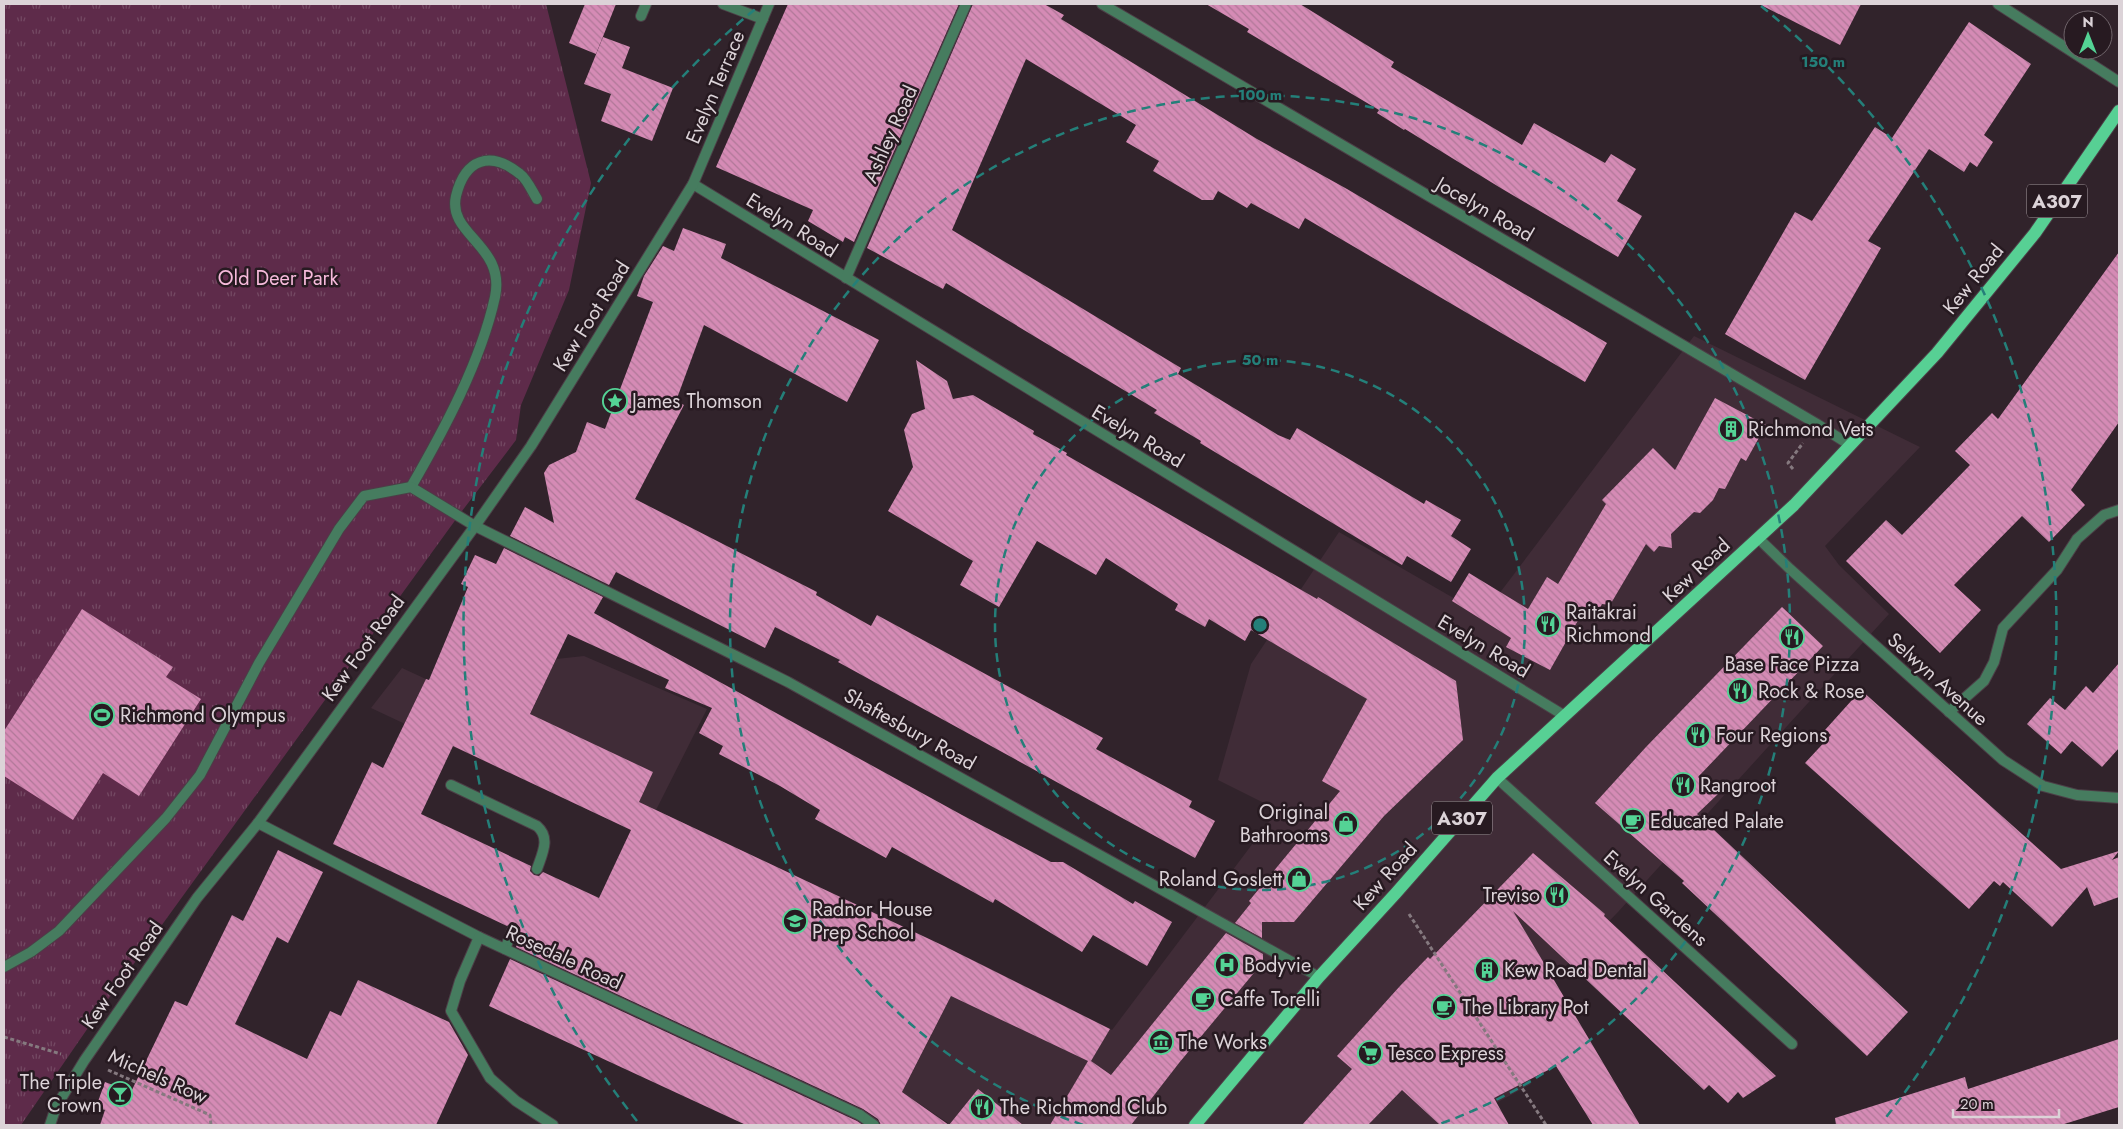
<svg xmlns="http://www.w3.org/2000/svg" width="2123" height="1129" viewBox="0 0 2123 1129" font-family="Jost,sans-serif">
<defs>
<pattern id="park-tufts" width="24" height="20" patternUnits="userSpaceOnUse" patternTransform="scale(1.25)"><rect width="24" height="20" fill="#5e2b4a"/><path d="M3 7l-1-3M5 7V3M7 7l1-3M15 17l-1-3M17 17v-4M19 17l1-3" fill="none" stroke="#744963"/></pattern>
<pattern id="building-back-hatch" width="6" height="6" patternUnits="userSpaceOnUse" patternTransform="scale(1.25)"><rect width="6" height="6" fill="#d58bb5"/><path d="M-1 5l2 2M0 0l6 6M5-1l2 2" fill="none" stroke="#b07898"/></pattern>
</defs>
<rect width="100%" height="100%" fill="#31232b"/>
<polygon fill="#402c37" points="1694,336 1920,447 1825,546 1839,565 1889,614 1618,912 1515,1018 1501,1028 1531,1084 1456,1125 947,1125 948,1123 902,1092 932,1034 923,1026 608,878 631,830 371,708 402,668 478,703 529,717 556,659 584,656 707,709 656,810 981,964 1112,1030 1278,810 1218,780 1251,664 1339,532 1483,615"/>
<polygon fill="url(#park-tufts)" points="4,4 546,4 591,183 569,290 521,405 516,440 459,515 101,1009 21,1125 4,1125"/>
<g fill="url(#building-back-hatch)" fill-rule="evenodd">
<polygon points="585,4 616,4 596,54 569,43"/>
<polygon points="788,4 959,4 854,242 845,237 843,242 808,221 813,210 716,167"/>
<polygon points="973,4 1044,4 1064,15 1061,19 1257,139 1347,189 1607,343 1585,382 1305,218 1299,229 1251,203 1247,208 1218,191 1213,200 1202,200 1153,171 1159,161 1126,142 1136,125 1026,59 952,230 1181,368 1178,374 1278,435 1290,440 1297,428 1424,504 1426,500 1461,520 1451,536 1471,549 1451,582 1407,556 1402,565 1200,443 1201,441 1154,413 1157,410 946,283 943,289 867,248"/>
<polygon points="1206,4 1300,4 1394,62 1391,67 1522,145 1534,123 1605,163 1611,154 1636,169 1617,201 1642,216 1618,257 1499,187 1405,129 1404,130 1377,113 1379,110 1247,32 1249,29"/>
<polygon points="1759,4 1861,4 1840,45"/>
<polygon points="1969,22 2031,64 1984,135 1993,142 1977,167 1970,162 1964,172 1929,149 1868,241 1881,248 1805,380 1725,334 1795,212 1812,221 1875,127 1892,138"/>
<polygon points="603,37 630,47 622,68 673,88 652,141 601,121 611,94 584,84"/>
<polygon points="683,228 726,244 721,258 879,340 847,402 704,325 676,401 684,405 635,499 817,592 816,595 871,626 877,615 1103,738 1096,749 1192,801 1189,807 1215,821 1195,858 838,662 840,660 775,627 765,648 616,572 609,585 510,536 525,507 554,523 544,473 549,465 576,452 587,422 605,429 653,302 637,296 644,276 663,246 674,251"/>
<polygon points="2119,252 2119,422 2071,490 2085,505 2049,542 2022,516 1954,585 1981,610 1940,653 1846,561 1886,520 1902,535 1970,465 1955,451 1992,413 1998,419"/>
<polygon points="916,360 947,381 953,399 973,395 1034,431 1033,434 1067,453 1066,455 1317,599 1318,597 1456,681 1463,740 1384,816 1294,922 1262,922 1262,938 1235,923 1251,903 1249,901 1340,791 1322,781 1367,699 1251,630 1245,641 1209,619 1205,627 1175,610 1178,604 1106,558 1096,575 1037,541 999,607 960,585 973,561 888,511 913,467 904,430 912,414 925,409"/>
<polygon points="1715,398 1766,425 1746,461 1741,458 1725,489 1719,488 1713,500 1700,513 1694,512 1671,534 1672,548 1659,546 1654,552 1646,544 1610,605 1602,604 1600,608 1589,601 1550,670 1506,647 1511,638 1452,601 1469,573 1528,609 1547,577 1558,584 1606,504 1602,500 1653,448 1675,470"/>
<path d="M 504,548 L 603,597 L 594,613 L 962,815 L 1051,862 L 1063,862 L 1133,904 L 1135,901 L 1172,922 L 1147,966 L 1093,935 L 1082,952 L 995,899 L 993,903 L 892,847 L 886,858 L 815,819 L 820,810 L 780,786 L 719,754 L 723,746 L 699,733 L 712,708 L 665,688 L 669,680 L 568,634 L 530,714 L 653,772 L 639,802 L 944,946 L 1110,1029 L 1091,1061 L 1111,1075 L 1226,933 L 1263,954 L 1263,962 L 1179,1063 L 1131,1125 L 1050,1125 L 1088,1061 L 951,996 L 902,1092 L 949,1125 L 978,1089 L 1023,1125 L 881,1125 L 878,1119 L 863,1109 L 516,947 L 522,933 L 519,932 L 520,928 L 516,923 L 512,922 L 507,926 L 333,844 L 372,762 L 383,768 L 426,679 L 429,680 L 468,587 L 461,584 L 475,555 L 496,564 ZM 453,746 L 631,830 L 599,898 L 543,872 L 539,876 L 534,875 L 530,871 L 531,866 L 421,814 Z"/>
<polygon points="1782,607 1823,646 1698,777 1718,794 1697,814 1908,1012 1867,1056 1682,883 1684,881 1595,803 1646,747"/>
<polygon points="82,609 173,667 166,677 201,699 139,796 103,773 73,820 4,776 4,731"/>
<polygon points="2119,663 2119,748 2102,767 2072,741 2061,754 2027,724 2050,698 2065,710 2086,686 2093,693"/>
<polygon points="1861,690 2061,869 2119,851 2112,860 2119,857 2119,897 2094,906 2087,887 2052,927 2003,882 2000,886 1994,881 1969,909 1805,763 1831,735 1825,730"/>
<polygon points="278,850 323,872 288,943 277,937 235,1024 307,1059 330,1011 341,1016 358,980 449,1022 468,1055 436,1125 100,1125 105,1110 96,1107 105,1082 131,1092 175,1001 187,1006 232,915 243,921"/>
<polygon points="1533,853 1605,914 1604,916 1776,1076 1743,1098 1738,1092 1728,1103 1709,1085 1704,1090 1513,911 1640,1125 1593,1125 1556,1066 1494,1098 1509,1125 1440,1125 1402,1090 1368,1125 1302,1125 1352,1069 1337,1056 1400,986 1428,957 1430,959"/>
<polygon points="510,959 857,1121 863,1125 746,1125 489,1006"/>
<polygon points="2119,1039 2119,1107 2061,1125 1836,1125 1835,1118 1965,1077 1968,1089"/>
</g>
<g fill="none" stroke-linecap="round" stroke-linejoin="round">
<defs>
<g id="service">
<path d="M 411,487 C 444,430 481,361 495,297 C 506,245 447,235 456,196 C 465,159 490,150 520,174 C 527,179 532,191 537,199"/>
<polyline points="1949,712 1984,681 1994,662 2003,628 2057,570 2077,539 2104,515 2119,510"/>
<path d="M 451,785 L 537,826 C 551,838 542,854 537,869"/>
<polyline points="505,949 513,929"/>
<polyline points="4,967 31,952 59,931 166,818 200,775 259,663 339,529 364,496 411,487 475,526"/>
<polyline points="860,1115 874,1125"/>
</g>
<g id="minor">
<polyline points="723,4 763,19"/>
<polyline points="1102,4 1817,424 1850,445"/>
<polyline points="1998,4 2119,82"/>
<polyline points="641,16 646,4"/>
<polyline points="693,184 1565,716"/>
<polyline points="846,278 966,4"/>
<polyline points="475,526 788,682 1319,977"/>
<polyline points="1758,538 1790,569 2003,760 2043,786 2077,795 2119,798"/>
<polyline points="1497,778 1792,1044"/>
<polyline points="258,823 479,937 860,1115"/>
<polyline points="479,937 460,981 451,1011 490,1078 516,1101 553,1125"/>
<polyline points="50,1125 56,1107 84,1061 197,898 258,823 475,526 531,446 693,184 769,4"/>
</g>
<polyline id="primary" points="1195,1125 1319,977 1396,893 1497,778 1794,505 1937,353 2035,233 2119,111"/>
</defs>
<use href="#service" stroke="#4c3f47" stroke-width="12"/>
<use href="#minor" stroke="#4c3f47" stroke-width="12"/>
<use href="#primary" stroke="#4c3f47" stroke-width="14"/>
<g stroke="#85797f" stroke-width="3" stroke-dasharray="4 2.5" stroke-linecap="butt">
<polyline points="1793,469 1788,463 1803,443"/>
<polyline points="1409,914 1546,1125"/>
<polyline points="4,1037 61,1054"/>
<polyline points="108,1070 210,1115 211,1125"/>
</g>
<use href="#service" stroke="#467c5f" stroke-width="10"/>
<use href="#minor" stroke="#467c5f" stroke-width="10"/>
<use href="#primary" stroke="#57d094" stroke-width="12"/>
</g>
<g fill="none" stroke="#247f79" stroke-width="2.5" stroke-dasharray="9 6">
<circle cx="1260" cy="625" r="265"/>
<path d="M1083 1125A530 530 0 1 1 1437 1125"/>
<path d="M637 1121A796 796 0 0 1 759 6M1761 6A796 796 0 0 1 1883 1121"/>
</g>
<defs>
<symbol id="sight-ring" viewBox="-11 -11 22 22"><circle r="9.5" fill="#271a21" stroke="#54d395" stroke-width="1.5"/><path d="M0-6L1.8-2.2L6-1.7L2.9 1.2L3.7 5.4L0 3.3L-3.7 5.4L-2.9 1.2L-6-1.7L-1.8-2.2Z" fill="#54d395"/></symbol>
<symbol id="building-ring" viewBox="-11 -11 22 22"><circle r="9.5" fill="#271a21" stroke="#54d395" stroke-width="1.5"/><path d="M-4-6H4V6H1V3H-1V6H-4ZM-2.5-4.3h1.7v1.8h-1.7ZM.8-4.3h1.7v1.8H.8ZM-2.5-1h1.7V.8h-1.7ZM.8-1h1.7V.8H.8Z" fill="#54d395"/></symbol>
<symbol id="restaurant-ring" viewBox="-11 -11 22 22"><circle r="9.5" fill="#271a21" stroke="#54d395" stroke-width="1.5"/><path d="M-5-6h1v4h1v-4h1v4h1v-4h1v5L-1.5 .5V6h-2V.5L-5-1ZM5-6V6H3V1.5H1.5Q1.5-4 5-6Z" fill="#54d395"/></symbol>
<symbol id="stadium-ring" viewBox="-11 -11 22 22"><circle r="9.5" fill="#271a21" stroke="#54d395" stroke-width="1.5"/><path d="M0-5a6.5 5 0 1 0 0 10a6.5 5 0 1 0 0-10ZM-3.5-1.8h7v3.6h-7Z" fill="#54d395"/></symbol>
<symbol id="cafe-ring" viewBox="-11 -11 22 22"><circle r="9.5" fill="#271a21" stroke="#54d395" stroke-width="1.5"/><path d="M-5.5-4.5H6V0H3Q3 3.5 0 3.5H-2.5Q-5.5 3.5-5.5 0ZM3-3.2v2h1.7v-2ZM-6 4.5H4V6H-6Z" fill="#54d395"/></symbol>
<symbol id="shop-ring" viewBox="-11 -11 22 22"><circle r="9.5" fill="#271a21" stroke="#54d395" stroke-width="1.5"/><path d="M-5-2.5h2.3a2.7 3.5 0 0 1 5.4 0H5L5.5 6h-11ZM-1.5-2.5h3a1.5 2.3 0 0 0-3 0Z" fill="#54d395"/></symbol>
<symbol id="school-ring" viewBox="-11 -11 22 22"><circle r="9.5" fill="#271a21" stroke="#54d395" stroke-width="1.5"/><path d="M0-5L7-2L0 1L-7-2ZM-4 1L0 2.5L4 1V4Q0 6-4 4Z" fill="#54d395"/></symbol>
<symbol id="hospital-ring" viewBox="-11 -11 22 22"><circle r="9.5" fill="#271a21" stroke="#54d395" stroke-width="1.5"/><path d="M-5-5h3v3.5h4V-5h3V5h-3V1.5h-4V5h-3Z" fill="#54d395"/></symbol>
<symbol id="museum-ring" viewBox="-11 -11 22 22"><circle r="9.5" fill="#271a21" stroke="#54d395" stroke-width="1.5"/><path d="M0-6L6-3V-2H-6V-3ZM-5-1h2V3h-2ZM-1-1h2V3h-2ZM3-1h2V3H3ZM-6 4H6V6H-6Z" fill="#54d395"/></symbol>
<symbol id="supermarket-ring" viewBox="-11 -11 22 22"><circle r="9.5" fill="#271a21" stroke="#54d395" stroke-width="1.5"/><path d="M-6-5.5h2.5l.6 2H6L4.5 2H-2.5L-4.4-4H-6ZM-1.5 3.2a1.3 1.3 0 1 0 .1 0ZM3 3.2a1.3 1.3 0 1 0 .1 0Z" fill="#54d395"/></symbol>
<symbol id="bar-ring" viewBox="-11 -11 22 22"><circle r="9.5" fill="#271a21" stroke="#54d395" stroke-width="1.5"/><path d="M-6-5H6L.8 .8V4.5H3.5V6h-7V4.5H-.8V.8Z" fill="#54d395"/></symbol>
</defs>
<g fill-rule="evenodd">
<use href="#sight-ring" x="601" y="387" width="28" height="28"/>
<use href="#building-ring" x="1717" y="415" width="28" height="28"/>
<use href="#restaurant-ring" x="1534" y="610" width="28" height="28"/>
<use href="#restaurant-ring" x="1778" y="623" width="28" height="28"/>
<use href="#restaurant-ring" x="1726" y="677" width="28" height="28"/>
<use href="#stadium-ring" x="88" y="701" width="28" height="28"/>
<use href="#restaurant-ring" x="1684" y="721" width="28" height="28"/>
<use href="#restaurant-ring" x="1669" y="771" width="28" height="28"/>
<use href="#cafe-ring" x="1619" y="807" width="28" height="28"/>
<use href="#shop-ring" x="1332" y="810" width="28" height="28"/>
<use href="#shop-ring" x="1285" y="865" width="28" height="28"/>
<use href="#restaurant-ring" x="1543" y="881" width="28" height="28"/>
<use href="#school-ring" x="781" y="907" width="28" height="28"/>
<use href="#hospital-ring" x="1213" y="951" width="28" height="28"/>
<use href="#building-ring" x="1473" y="956" width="28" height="28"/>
<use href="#cafe-ring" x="1189" y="985" width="28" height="28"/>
<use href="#cafe-ring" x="1430" y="993" width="28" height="28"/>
<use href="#museum-ring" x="1147" y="1028" width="28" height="28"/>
<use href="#supermarket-ring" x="1356" y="1039" width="28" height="28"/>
<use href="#bar-ring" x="106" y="1080" width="28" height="28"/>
<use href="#restaurant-ring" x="968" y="1093" width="28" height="28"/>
</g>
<g text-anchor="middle" stroke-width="5" stroke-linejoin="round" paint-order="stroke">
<g fill="#271a21" stroke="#a69ca1" stroke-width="1">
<rect x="2027" y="184.5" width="60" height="33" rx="4"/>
<rect x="1432" y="801.5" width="60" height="33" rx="4"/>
</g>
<g font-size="19" font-weight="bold" fill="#dcd3d8">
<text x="2057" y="208">A307</text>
<text x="1462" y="825">A307</text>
</g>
<g font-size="20" fill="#dcd3d8" stroke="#271a21">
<text transform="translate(715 87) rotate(-67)" y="7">Evelyn Terrace</text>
<text transform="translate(890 134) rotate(-66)" y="7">Ashley Road</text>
<text transform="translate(1485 209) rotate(30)" y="7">Jocelyn Road</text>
<text transform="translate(792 225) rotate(32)" y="7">Evelyn Road</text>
<text transform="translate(1973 279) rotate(-51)" y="7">Kew Road</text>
<text transform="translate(591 316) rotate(-58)" y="7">Kew Foot Road</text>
<text transform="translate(1138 436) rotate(31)" y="7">Evelyn Road</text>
<text transform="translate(1696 570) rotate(-43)" y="7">Kew Road</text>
<text transform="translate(1484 646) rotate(31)" y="7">Evelyn Road</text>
<text transform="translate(363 648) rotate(-54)" y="7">Kew Foot Road</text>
<text transform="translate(1938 679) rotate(42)" y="7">Selwyn Avenue</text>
<text transform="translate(910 729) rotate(29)" y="7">Shaftesbury Road</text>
<text transform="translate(1385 876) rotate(-48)" y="7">Kew Road</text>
<text transform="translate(1656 898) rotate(42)" y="7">Evelyn Gardens</text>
<text transform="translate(564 957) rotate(25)" y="7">Rosedale Road</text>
<text transform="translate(122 975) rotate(-55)" y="7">Kew Foot Road</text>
<text transform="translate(158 1076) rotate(24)" y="7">Michels Row</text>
</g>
<g font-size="20" fill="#f6badb" stroke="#271a21">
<text x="278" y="285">Old Deer Park</text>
</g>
<g font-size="20" fill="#dcd3d8" stroke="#271a21" text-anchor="start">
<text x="632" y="408">James Thomson</text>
<text x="1748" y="436">Richmond Vets</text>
<text x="1566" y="619">Raitakrai<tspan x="1566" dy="23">Richmond</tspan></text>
<text x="1792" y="671" text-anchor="middle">Base Face Pizza</text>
<text x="1758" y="698">Rock &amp; Rose</text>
<text x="120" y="722">Richmond Olympus</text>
<text x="1716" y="742">Four Regions</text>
<text x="1700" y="792">Rangroot</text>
<text x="1328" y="819" text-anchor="end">Original<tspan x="1328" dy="23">Bathrooms</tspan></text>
<text x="1650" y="828">Educated Palate</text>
<text x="1282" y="886" text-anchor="end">Roland Goslett</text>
<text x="1540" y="902" text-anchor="end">Treviso</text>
<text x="812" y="916">Radnor House<tspan x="812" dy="23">Prep School</tspan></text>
<text x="1244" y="972">Bodyvie</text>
<text x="1504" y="977">Kew Road Dental</text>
<text x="1220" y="1006">Caffe Torelli</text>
<text x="1462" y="1014">The Library Pot</text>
<text x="1178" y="1049">The Works</text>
<text x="1388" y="1060">Tesco Express</text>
<text x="102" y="1089" text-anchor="end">The Triple<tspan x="102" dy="23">Crown</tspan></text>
<text x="1000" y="1114">The Richmond Club</text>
</g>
</g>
<circle cx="1260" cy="625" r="8" fill="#247f79" stroke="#271a21" stroke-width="2.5"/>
<g font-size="15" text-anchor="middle" font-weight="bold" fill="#247f79" stroke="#271a21" stroke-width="5" stroke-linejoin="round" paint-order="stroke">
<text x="1823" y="67">150 m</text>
<text x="1260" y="100">100 m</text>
<text x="1260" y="365">50 m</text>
</g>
<rect width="2123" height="1129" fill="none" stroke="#dcd3d8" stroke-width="10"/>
<g transform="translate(2088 35)"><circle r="24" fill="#271a21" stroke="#6f646a"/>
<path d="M0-4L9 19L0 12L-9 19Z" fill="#54d395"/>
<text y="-8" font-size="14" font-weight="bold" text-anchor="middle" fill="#dcd3d8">N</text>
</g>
<path d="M1953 1109v8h106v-8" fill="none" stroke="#dcd3d8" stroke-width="2.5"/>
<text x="1960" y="1109" font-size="15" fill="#dcd3d8" stroke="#271a21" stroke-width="4" paint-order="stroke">20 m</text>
</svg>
